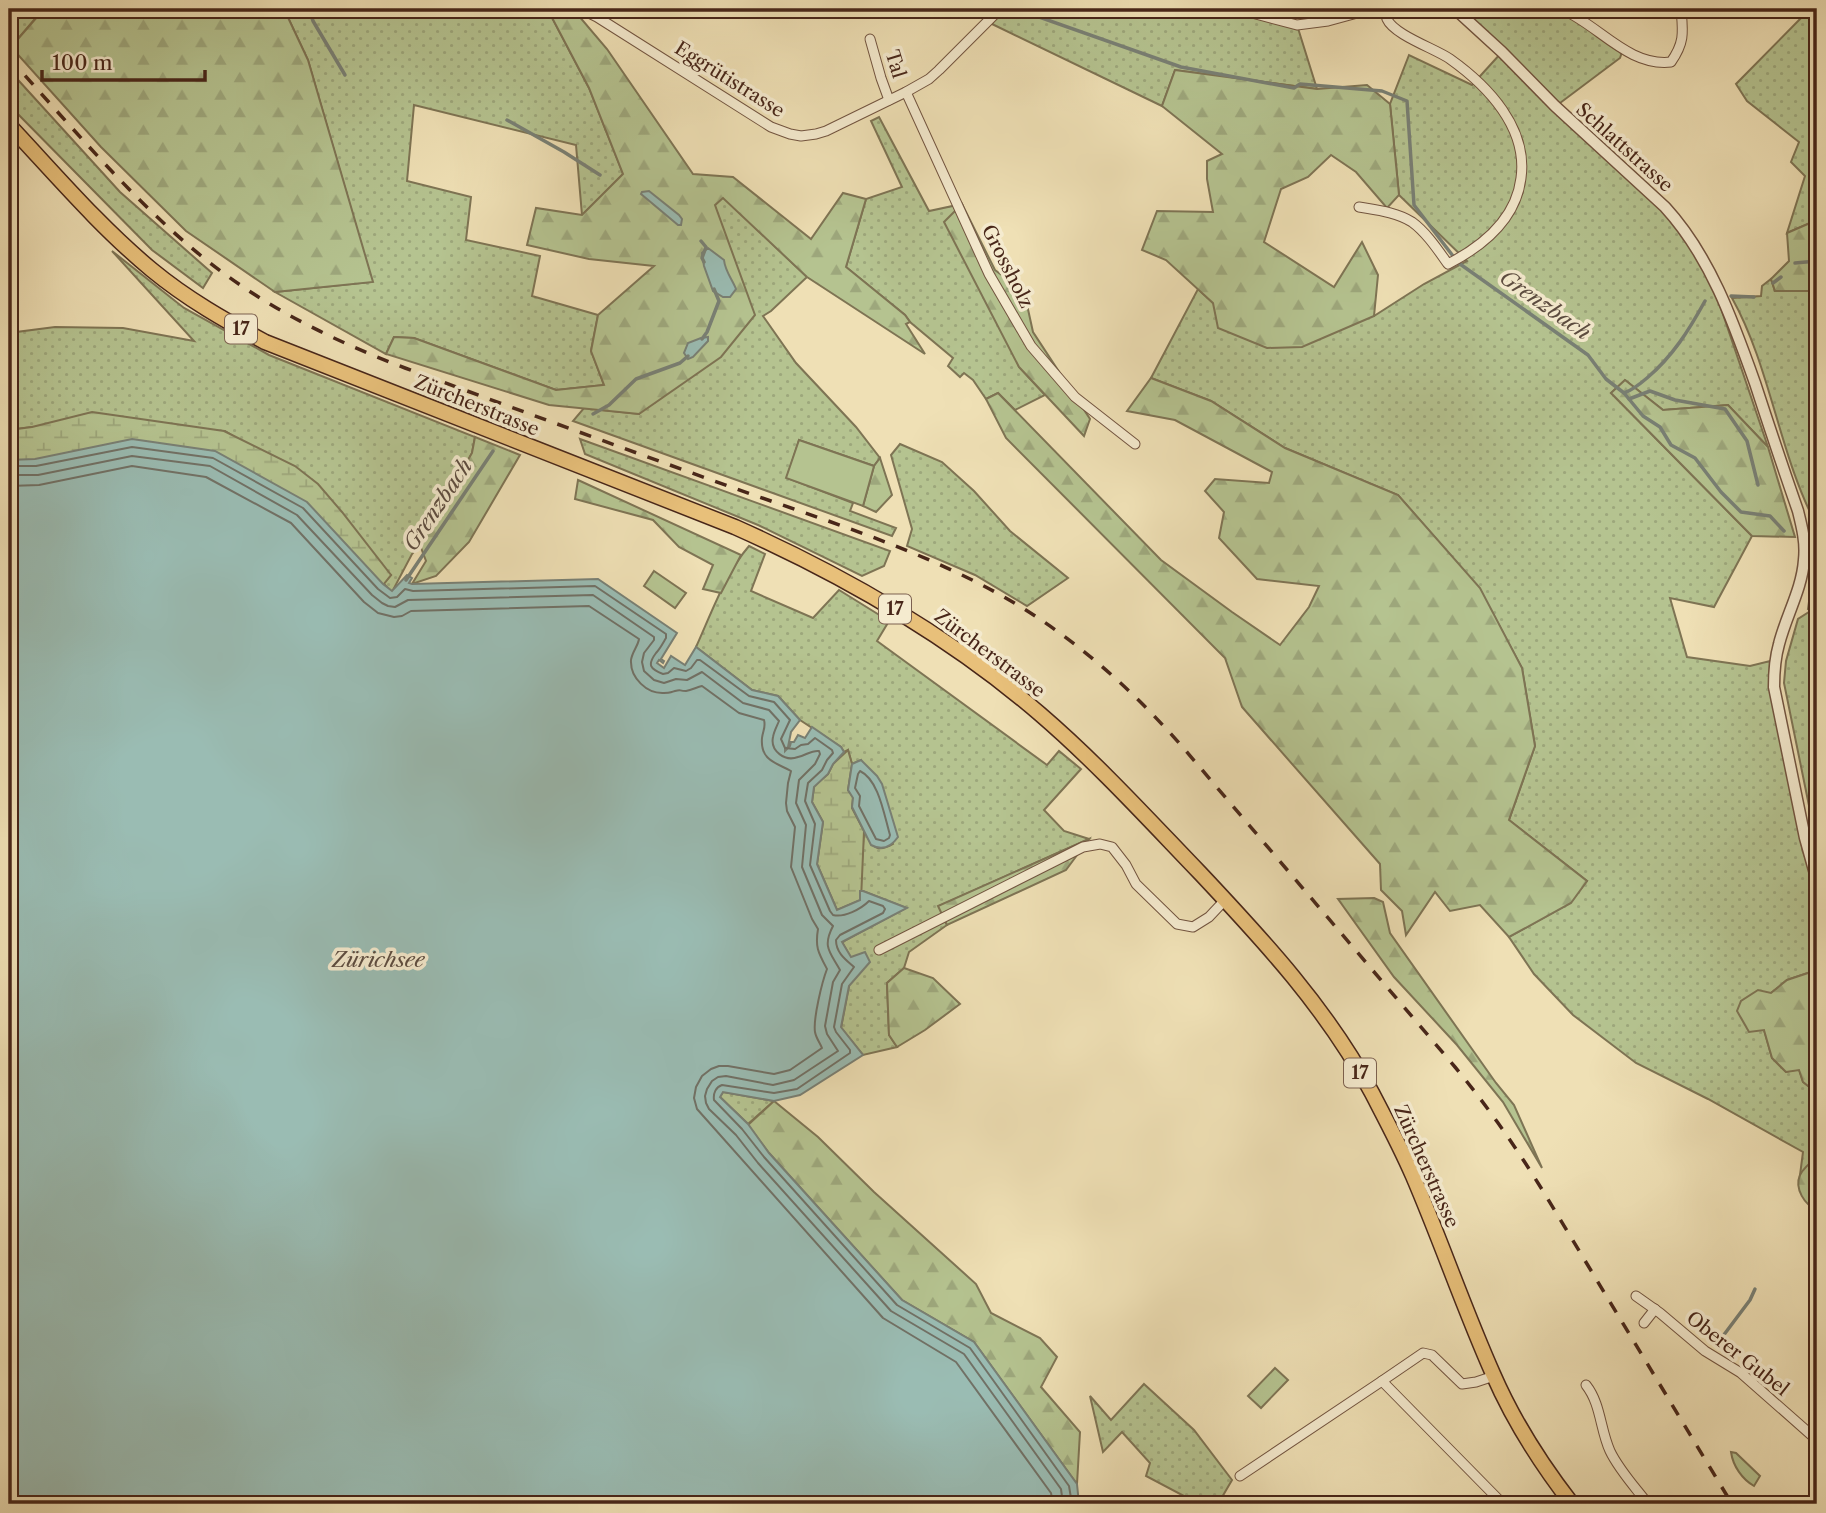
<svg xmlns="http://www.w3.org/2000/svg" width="1826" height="1513" viewBox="0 0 1826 1513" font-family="'Libre Caslon Text',serif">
<defs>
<pattern id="grass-dots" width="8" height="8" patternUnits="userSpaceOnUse" patternTransform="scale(1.75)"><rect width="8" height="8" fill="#b5c390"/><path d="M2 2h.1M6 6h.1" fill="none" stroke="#9da77c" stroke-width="1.8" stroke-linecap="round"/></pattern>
<pattern id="forest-firs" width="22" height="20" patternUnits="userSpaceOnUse" patternTransform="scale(1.75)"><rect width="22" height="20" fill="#b5c390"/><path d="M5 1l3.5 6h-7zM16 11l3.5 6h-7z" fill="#9da77c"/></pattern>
<pattern id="wetland-marsh" width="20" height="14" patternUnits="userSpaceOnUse" patternTransform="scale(1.75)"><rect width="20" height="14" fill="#b5c390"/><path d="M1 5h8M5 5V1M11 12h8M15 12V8" fill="none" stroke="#9da77c"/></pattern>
</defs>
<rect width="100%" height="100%" fill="#efe0b5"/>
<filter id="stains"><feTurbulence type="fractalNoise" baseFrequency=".00286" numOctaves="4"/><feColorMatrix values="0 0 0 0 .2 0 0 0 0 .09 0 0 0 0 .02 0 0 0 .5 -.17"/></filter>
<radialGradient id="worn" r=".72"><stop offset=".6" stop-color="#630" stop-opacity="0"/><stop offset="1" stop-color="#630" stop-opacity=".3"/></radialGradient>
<g fill="url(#grass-dots)" stroke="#7e7454" stroke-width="2">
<polygon points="9,9 36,9 40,13 11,47 9,44"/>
<polygon points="284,9 546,9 548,10 589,88 623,174 582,215 576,145 414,105 407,181 471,197 466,240 540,256 532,296 598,315 591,351 604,385 556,390 414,338 394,337 386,354 275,292 372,282 308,60"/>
<polygon points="1001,9 1237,9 1297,25 1317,89 1175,70 1162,106 992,24"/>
<polygon points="1455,9 1561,9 1623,49 1620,58 1556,106 1665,207 1709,273 1768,447 1728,405 1663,410 1625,380 1611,393 1752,536 1714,607 1670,598 1687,657 1750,666 1770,661 1769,686 1803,851 1817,893 1817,970 1787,980 1771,993 1764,1030 1772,1058 1786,1072 1799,1069 1803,1082 1817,1093 1817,1157 1800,1175 1803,1152 1708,1099 1636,1063 1573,1015 1534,974 1509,937 1570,903 1587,881 1509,820 1535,746 1522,668 1479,588 1398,495 1285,448 1211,401 1151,378 1198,289 1213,303 1374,316 1424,284 1467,261 1399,195 1390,104 1409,55 1472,85 1502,52"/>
<polygon points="1807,12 1817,21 1817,220 1787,233 1805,176 1791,162 1799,142 1747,101 1736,84"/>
<polygon points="9,70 120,192 212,273 203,288 152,250 9,105"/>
<polygon points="879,117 929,211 962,204 1019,367 1045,395 1015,410 998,393 986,399 973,380 964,373 960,377 948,366 953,358 910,322 905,315 846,267 866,199 902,187 871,121"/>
<polygon points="723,197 807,277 771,311 763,316 796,363 856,427 880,458 874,466 799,440 787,478 853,503 850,511 896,528 892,536 573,421 584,408 639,414 715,205"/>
<polygon points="112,251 184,308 269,355 475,437 472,453 420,545 412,554 392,592 383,584 391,575 238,439 225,431 32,427 9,430 9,333 55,327 123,328 194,341"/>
<path d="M 1771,279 L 1775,291 L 1817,291 L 1817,526 C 1779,455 1771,368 1732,298 L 1761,296 L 1762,286 Z"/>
<polygon points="580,439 890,551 884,566 862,576 758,525 585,454"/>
<polygon points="900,444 942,462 974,491 1010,531 1068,578 1027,606 975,575 907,546 912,529 891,455"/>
<path d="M 749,546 L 765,554 L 751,591 L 813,618 L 839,590 L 889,621 L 877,641 L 1047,765 L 1059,751 L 1081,769 L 1044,810 L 1064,831 L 1089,839 L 939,906 L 947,925 L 909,952 L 904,968 L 887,983 L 889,1035 L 897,1047 L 863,1055 L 841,1028 L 849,986 L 851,958 L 842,942 L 906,908 L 863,891 L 860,891 L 864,831 C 872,846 876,854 893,844 L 861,760 L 852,764 L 848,750 L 844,752 L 841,747 L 800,720 L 778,696 L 752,690 L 696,647 C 711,614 725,574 749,546 Z"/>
<polygon points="1812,610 1817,612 1817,845 1784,683 1786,661 1798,619"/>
<polygon points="723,1092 774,1101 748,1124 720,1097"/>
<polygon points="1144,1384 1194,1430 1232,1480 1218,1504 1199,1504 1146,1476 1150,1463 1122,1432 1103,1452 1090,1396 1111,1420"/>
</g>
<g fill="url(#forest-firs)" stroke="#7e7454" stroke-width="2">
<polygon points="44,9 284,9 308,60 373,282 275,292 186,231 101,147 11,47"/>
<polygon points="546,9 573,9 607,49 693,174 733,177 811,239 843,193 866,199 846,267 905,315 910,322 906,324 925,354 807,277 723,198 715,205 755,315 721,357 639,414 549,405 386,354 394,337 414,338 556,390 604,385 591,351 598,315 654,266 589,259 527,245 536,208 582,215 623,174 589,88 548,10"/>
<polygon points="1175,70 1317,89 1367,85 1390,104 1399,195 1387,208 1356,172 1331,155 1308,177 1281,189 1264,242 1334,287 1362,242 1378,275 1374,316 1302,347 1267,348 1218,328 1213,303 1166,260 1142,250 1157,211 1213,212 1207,179 1207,161 1222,154 1162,106"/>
<polygon points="962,204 995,270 1024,291 1033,332 1090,419 1084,436 1019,367 944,222"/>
<polygon points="1817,220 1817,291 1775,291 1771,279 1789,261 1787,233"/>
<polygon points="1151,378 1211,401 1285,448 1398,495 1480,588 1522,668 1535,746 1509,820 1587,881 1571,903 1509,937 1480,905 1450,911 1435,892 1406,935 1402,911 1381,890 1380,864 1242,707 1225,658 1006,438 986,399 998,393 1161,560 1232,612 1280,645 1309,607 1319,586 1257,579 1219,538 1224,512 1205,491 1215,479 1269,483 1272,472 1175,420 1127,411"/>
<polygon points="1625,380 1663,410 1728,405 1768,447 1795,537 1752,536 1611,393"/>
<polygon points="475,437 520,455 469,542 436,576 412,584 426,561 420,545 472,453"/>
<polygon points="880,458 892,495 876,512 863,506 874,466"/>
<polygon points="578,480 741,555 721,593 703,589 713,565 679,547 653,520 575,499"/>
<polygon points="1817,544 1817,612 1808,609"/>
<polygon points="1089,839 1066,870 947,925 938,906"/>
<polygon points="1374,898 1383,902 1390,933 1496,1083 1514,1105 1542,1168 1503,1102 1457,1045 1394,977 1338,899"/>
<polygon points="904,968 933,978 960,1004 925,1030 897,1047 889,1035 887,983"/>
<polygon points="1817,970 1817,1093 1803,1082 1799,1070 1786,1072 1772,1058 1764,1030 1749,1032 1737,1011 1741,1001 1758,990 1771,993 1787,980"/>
<polygon points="774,1101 818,1137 874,1192 976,1284 991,1313 1040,1338 1057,1357 1041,1387 1080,1432 1077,1484 974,1342 902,1300 769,1153 748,1125"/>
<path d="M 1817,1157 L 1817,1210 C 1805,1205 1794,1189 1800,1175 C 1803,1169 1812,1161 1817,1157 Z"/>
</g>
<g fill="url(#wetland-marsh)" stroke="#7e7454" stroke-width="2">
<polygon points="92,412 224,431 295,466 318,484 342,512 391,575 384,584 392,592 9,469 9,430 32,427"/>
<polygon points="848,750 852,764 848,790 853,797 852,808 864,831 861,900 837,910 817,864 823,822 812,802 814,786 828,774 833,764"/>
</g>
<g fill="#b5c390" stroke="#7e7454" stroke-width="2">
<polygon points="799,440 874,466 863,506 786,478"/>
<polygon points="654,571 686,593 675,608 644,586"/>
<polygon points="1275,1368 1288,1380 1261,1408 1248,1396"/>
<path d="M 1731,1452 L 1736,1453 L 1760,1476 L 1754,1486 C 1742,1479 1733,1466 1731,1452 Z"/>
</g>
<g fill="#9abcb3" stroke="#798075" stroke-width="2">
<polygon points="649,191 679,215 682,219 681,225 678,225 641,194 642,192"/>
<path d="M 708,248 L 724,260 C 725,271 732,279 736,289 L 730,297 L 723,297 L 713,291 L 704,266 L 702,253 Z"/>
<polygon points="708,337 708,341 693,357 688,359 684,353 688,343 701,338"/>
<polygon points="132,439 215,451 307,502 383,584 392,591 407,575 412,578 409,583 412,584 598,579 677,633 661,659 664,661 663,663 659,660 657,663 664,668 671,656 685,665 696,647 752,690 778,696 800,720 791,732 788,747 785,749 785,751 790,746 791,742 794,742 798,735 805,738 812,727 841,747 844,752 833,764 828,774 814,787 812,802 823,822 817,864 837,910 860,900 860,891 863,891 907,908 842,942 851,957 865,952 870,962 849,986 841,1027 863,1055 800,1095 774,1101 723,1092 720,1097 748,1124 769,1153 902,1300 974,1342 1077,1484 1079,1504 9,1504 9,460 35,459"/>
<path d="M 861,760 L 877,776 L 882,784 L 898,837 C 891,847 882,851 871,845 L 852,807 L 853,798 L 848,790 L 852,764 Z"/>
</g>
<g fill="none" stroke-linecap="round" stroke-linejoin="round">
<g stroke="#717166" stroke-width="2">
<path d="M 9,466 L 36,466 L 132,447 L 213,458 L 303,508 L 378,589 L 390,598 L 397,597 L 405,589 L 413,591 L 595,586 L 666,634 L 666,638 C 663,643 660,649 656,653 C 647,665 650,669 663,674 L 668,673 L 674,668 L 686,671 L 691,668 L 697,660 L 700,660 L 749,696 L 774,702 L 790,720 L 781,739 L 785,748 L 795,749 L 801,745 L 808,744 L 815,738 L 832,750 L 833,753 L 827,760 L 822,770 L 808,783 L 805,801 L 815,824 L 810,865 L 830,911 L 833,915 C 844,918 861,909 869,901 L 883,906 L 885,909 L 883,913 L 840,935 L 836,940 C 836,953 846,960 854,967 L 842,984 L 834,1027 L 836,1032 L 850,1050 L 850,1053 L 797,1089 L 774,1093 L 722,1085 C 716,1087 713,1093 714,1100 L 742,1129 L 764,1157 L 897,1305 L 970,1348 L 1069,1486 L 1072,1504"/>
<path d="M 9,475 L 38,475 L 132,456 L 210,466 L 297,515 L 372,595 L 382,603 L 388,606 L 395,607 L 408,600 L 593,595 L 654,637 L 654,640 L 644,653 L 642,662 L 644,671 L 654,680 L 664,683 L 676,679 L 687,680 L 702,672 L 743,703 L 769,710 L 779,721 C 777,726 774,731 773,737 C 770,751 785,762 798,757 C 806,755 812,750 819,751 L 820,754 L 815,764 L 799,780 L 796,803 L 806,825 L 802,867 L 822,915 L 833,926 C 822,947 830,952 840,970 L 833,982 L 825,1026 L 827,1034 L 838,1051 L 794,1080 L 773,1085 L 726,1076 L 718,1077 L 712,1081 L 707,1089 L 705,1096 L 706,1103 L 709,1109 L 736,1135 L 758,1163 L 891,1311 L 964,1354 L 1061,1489 L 1063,1504"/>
<path d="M 9,486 L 39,485 L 132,466 L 206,477 L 291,523 L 364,602 L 378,613 L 394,617 L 402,616 L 411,611 L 589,606 L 639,639 C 638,646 632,652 631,660 C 630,678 647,694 664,693 C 671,693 668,693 675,691 C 682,689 678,691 686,691 C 692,690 697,687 702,686 L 739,713 L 764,720 C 766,727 763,730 762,738 C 760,761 777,763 791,771 L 788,783 L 786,803 L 787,811 L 795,827 L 791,867 L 812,919 L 818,929 C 815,947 818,952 827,969 C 822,982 813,1019 815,1032 C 816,1038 820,1043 822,1048 L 790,1070 L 774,1074 L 728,1066 L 719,1066 L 711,1069 L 702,1076 L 696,1087 L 694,1098 L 697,1109 L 883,1318 L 956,1362 L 1051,1493 L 1053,1504"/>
<path d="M 860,771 C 879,780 884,815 890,835 L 889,838 L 884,841 L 876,839 L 859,806 L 860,796 L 855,788 L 858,774 Z"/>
</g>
<g stroke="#798075" stroke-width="3.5">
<polyline points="309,9 313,21 345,75"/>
<polyline points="1016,9 1181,67 1294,88 1300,84 1382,91 1407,101 1414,205 1453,256"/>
<polyline points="507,120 564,152 600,175"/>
<polyline points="701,241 706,247 702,258 704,262"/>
<polyline points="1795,263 1817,261"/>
<path d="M 1460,264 L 1588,355 L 1606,379 L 1624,393 C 1633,390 1640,384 1647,378 C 1673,356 1689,330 1705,301"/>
<polyline points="1773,283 1781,277"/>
<polyline points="1731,296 1754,297"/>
<polyline points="702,339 707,332 719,301 714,289"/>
<polyline points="1624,393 1643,416 1660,427 1671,445 1695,458 1721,492 1741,512 1770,516 1784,531"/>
<polyline points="1629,399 1650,391 1675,400 1725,409 1747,441 1758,485"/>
<polyline points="593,414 609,405 636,379 680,363 688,356"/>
<polyline points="406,580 493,451"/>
<polyline points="1720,1340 1750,1300 1755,1289"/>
</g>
<defs>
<g id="minor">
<polyline points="581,9 597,17 771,127 790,134 801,136 816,134 826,131 906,92 929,79 939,70 1000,9"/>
<polyline points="1237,9 1297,25 1328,21 1372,9"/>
<path d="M 1561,9 C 1598,24 1628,67 1671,62 C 1685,42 1683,32 1681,9"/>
<polyline points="870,39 881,78 889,100"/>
<polyline points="906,92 989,274 1031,346 1075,397 1135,444"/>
<path d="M 1359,207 C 1376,210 1396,212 1412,222 C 1426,232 1438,250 1448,264 C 1483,246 1516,219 1521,178 C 1528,128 1488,86 1450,59 C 1436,49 1394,35 1387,19 C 1386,16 1386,12 1386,9"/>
<polyline points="879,950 1083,847 1100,844 1112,847 1126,865 1136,884 1177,924 1193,927 1209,917 1225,900"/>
<polyline points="1636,1296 1660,1313 1705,1351 1741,1373 1817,1440"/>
<polyline points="1644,1323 1655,1309"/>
<polyline points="1494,1376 1476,1382 1462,1384 1432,1355 1423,1353 1382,1381 1503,1504"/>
<path d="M 1586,1385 C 1601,1404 1600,1429 1610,1451 C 1619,1470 1635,1487 1648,1504"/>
<polyline points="1240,1476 1382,1381"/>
<polyline points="1687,1504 1692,1501 1700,1501 1707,1504"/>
</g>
<path id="tertiary" d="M 1455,9 L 1502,52 L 1555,106 L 1665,207 C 1710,256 1733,321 1755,383 C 1769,426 1783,468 1798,511 C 1802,527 1806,543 1804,560 C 1802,589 1786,616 1779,644 C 1775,658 1774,672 1774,687 L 1805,838 L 1817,881"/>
<path id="primary" d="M 9,125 C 55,174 100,227 152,270 C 187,299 226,321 265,342 L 735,527 C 845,576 948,635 1040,714 C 1097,763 1148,819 1200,873 C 1264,941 1328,1010 1372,1093 C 1386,1120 1401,1148 1413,1176 C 1441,1241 1464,1309 1493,1374 C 1513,1420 1541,1464 1572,1504"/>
</defs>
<use href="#minor" stroke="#725440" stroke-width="11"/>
<use href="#tertiary" stroke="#725440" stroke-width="13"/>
<use href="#primary" stroke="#482619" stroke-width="17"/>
<use href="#minor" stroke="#f5ebcf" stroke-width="9"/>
<use href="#tertiary" stroke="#f5ebcf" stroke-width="10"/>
<use href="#primary" stroke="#e8c07a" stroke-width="14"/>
<path stroke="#482619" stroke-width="3.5" stroke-dasharray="12 12" stroke-linecap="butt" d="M 9,58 C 76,131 146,217 226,275 C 281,315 342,344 405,368 C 513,408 620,447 728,486 C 826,521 931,552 1021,607 C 1081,644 1133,691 1180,744 L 1455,1067 C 1489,1108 1518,1150 1546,1196 L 1732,1504"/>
</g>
<g text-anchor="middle" stroke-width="7" stroke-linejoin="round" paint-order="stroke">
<g fill="#f5ebcf" stroke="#7c6150" stroke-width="2">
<rect x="225" y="314.5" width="32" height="29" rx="5"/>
<rect x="879" y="594.5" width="32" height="29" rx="5"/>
<rect x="1344" y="1058.5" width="32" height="29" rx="5"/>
</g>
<g font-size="18" font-weight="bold" fill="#482619">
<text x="241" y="335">17</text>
<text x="895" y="615">17</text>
<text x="1360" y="1079">17</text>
</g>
<g font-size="19" fill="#482619" stroke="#f5ebcf">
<text transform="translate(896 64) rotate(73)" y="7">Tal</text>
<text transform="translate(730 79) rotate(32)" y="7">Eggrütistrasse</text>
<text transform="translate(1625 147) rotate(42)" y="7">Schlattstrasse</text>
<text transform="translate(1008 266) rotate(63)" y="7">Grossholz</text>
<text transform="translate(477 405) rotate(22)" y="7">Zürcherstrasse</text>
<text transform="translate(990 653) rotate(37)" y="7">Zürcherstrasse</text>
<text transform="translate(1427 1166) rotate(66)" y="7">Zürcherstrasse</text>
<text transform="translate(1738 1353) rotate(38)" y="7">Oberer Gubel</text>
</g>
<g font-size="21" font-style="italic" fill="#5c4c40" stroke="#f5ebcf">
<text transform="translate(1545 305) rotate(35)" y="7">Grenzbach</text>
<text transform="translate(438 505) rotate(-56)" y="7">Grenzbach</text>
<text x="378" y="967">Zürichsee</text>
</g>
</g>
<rect width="1826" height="1513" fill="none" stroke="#efe0b5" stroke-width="35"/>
<rect x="10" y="10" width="1805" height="1492" fill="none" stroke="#482619" stroke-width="3.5"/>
<rect x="18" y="18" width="1791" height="1478" fill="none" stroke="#482619" stroke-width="2"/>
<path d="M42 70v10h163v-10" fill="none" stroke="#482619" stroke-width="3.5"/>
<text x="52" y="70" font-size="21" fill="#482619" stroke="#f5ebcf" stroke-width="5" paint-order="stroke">100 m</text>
<rect width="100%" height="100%" filter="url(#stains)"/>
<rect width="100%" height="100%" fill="url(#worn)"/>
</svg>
